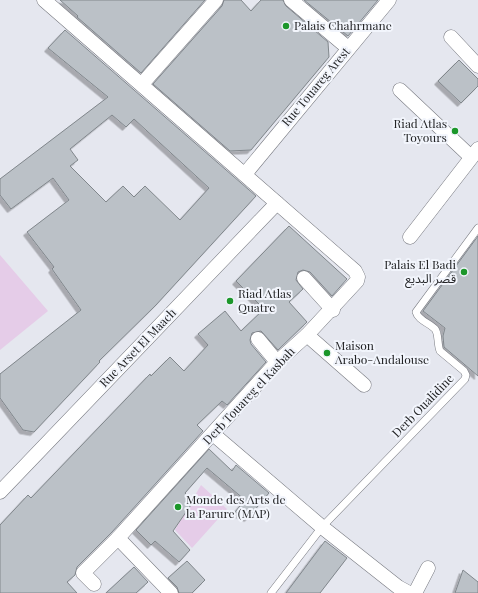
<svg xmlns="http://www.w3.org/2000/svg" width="478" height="593" viewBox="0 0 478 593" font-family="'Playfair Display','Noto Sans Arabic',serif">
<defs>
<filter id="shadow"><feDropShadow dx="-3.5" dy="3.5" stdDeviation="0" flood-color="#0004"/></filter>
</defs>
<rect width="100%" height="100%" fill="#e5e7ef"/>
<g fill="#e5cce8">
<polygon points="0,255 48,311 0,350"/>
<polygon points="201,485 227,509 192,548 175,530"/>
</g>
<g fill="#bbc1c7" stroke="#81878c" fill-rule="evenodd" filter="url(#shadow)">
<polygon points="60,0 205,0 141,73 77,17 78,16"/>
<polygon points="224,0 241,0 251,11 261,0 283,0 286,6 328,42 329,57 251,150 230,151 153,84 222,6"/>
<polygon points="304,0 378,0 348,36"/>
<path d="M 65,30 L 256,196 L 156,305 L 99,361 L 100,362 L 34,432 L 23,430 L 0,398 L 0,374 L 81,310 L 52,269 L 54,267 L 27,232 L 69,200 L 53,178 L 11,209 L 0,195 L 0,179 L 108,97 L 48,48 ZM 112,115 L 126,127 L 134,119 L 209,188 L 180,220 L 145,186 L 134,197 L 123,186 L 106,202 L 70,166 L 78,160 L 70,149 Z"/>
<polygon points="459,60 478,79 478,86 461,103 438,81"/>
<polygon points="289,226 347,279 332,296 310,272 303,270 298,272 296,280 303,289 289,302 307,322 278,350 261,331 252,333 250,340 251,344 266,362 227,405 222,401 197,425 203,431 112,532 77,567 75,575 67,582 77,593 0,593 0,525 28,495 31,498 150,374 151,376 170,357 184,371 208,345 198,334 225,311 241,331 264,309 236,281"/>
<polygon points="478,236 478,376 444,347 443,336 445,328 423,311"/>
<polygon points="209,449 232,471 236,465 269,493 248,518 235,512 245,500 207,468 185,493 193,502 173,531 190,550 179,562 155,541 151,545 136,530"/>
<polygon points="325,541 347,558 320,593 286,593"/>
<polygon points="187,561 205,580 192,593 179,593 177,587 168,578"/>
<polygon points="134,567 148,582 136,593 106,593"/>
<polygon points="463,570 478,582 478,593 455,593"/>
</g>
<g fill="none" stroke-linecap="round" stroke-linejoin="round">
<defs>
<path id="service" d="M 271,593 L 322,527 L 465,379 L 466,375 L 464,371 L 440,351 C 437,344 439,334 435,329 C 429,323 418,320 416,312 L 478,228"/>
<g id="minor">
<polyline points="44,0 355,271 358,277 357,281 307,335 277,362 118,538 171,593"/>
<polyline points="291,0 348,48"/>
<polyline points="451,37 478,66"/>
<polyline points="142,84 216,0"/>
<polyline points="400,90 471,157"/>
<polyline points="245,174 389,0"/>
<polyline points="410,237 478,149"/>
<polyline points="304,278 333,310"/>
<polyline points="307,335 364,385"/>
<polyline points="258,339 277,362"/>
<polyline points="213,434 322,527 398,587 409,593"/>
<polyline points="0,492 277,203"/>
<polyline points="94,584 83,573 118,538"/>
<polyline points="415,593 428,568"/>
</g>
</defs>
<use href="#service" stroke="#787a81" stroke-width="8"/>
<use href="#minor" stroke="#787a81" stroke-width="15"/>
<use href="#service" stroke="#fff" stroke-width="7"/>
<use href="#minor" stroke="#fff" stroke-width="14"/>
</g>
<g fill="#1c972a" stroke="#f2f5fc" stroke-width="1.5">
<circle cx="286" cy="26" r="4"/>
<circle cx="455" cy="131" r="4"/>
<circle cx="464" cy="272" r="4"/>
<circle cx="230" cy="301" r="4"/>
<circle cx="327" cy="353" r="4"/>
<circle cx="178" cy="507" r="4"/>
</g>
<g text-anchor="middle" stroke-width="4" stroke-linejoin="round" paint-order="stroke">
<g font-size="12" fill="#232426" stroke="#f2f5fc" text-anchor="start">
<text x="294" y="30">Palais Chahrmane</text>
<text x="447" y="128" text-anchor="end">Riad Atlas<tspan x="447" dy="14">Toyours</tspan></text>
<text x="456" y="269" text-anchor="end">Palais El Badi<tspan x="456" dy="14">قصر البديع</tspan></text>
<text x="238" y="298">Riad Atlas<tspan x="238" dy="14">Quatre</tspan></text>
<text x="335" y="350">Maison<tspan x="335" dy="14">Arabo-Andalouse</tspan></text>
<text x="186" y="504">Monde des Arts de<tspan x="186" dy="14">la Parure (MAP)</tspan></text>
</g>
<g font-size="12" fill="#232426" stroke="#f2f5fc">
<text transform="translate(316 87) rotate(-50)" y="4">Rue Touareg Arest</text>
<text transform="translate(138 348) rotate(-46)" y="4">Rue Arset El Maach</text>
<text transform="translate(249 396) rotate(-47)" y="4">Derb Touareg el Kasbah</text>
<text transform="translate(423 406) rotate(-46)" y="4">Derb Oualidine</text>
</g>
</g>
</svg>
